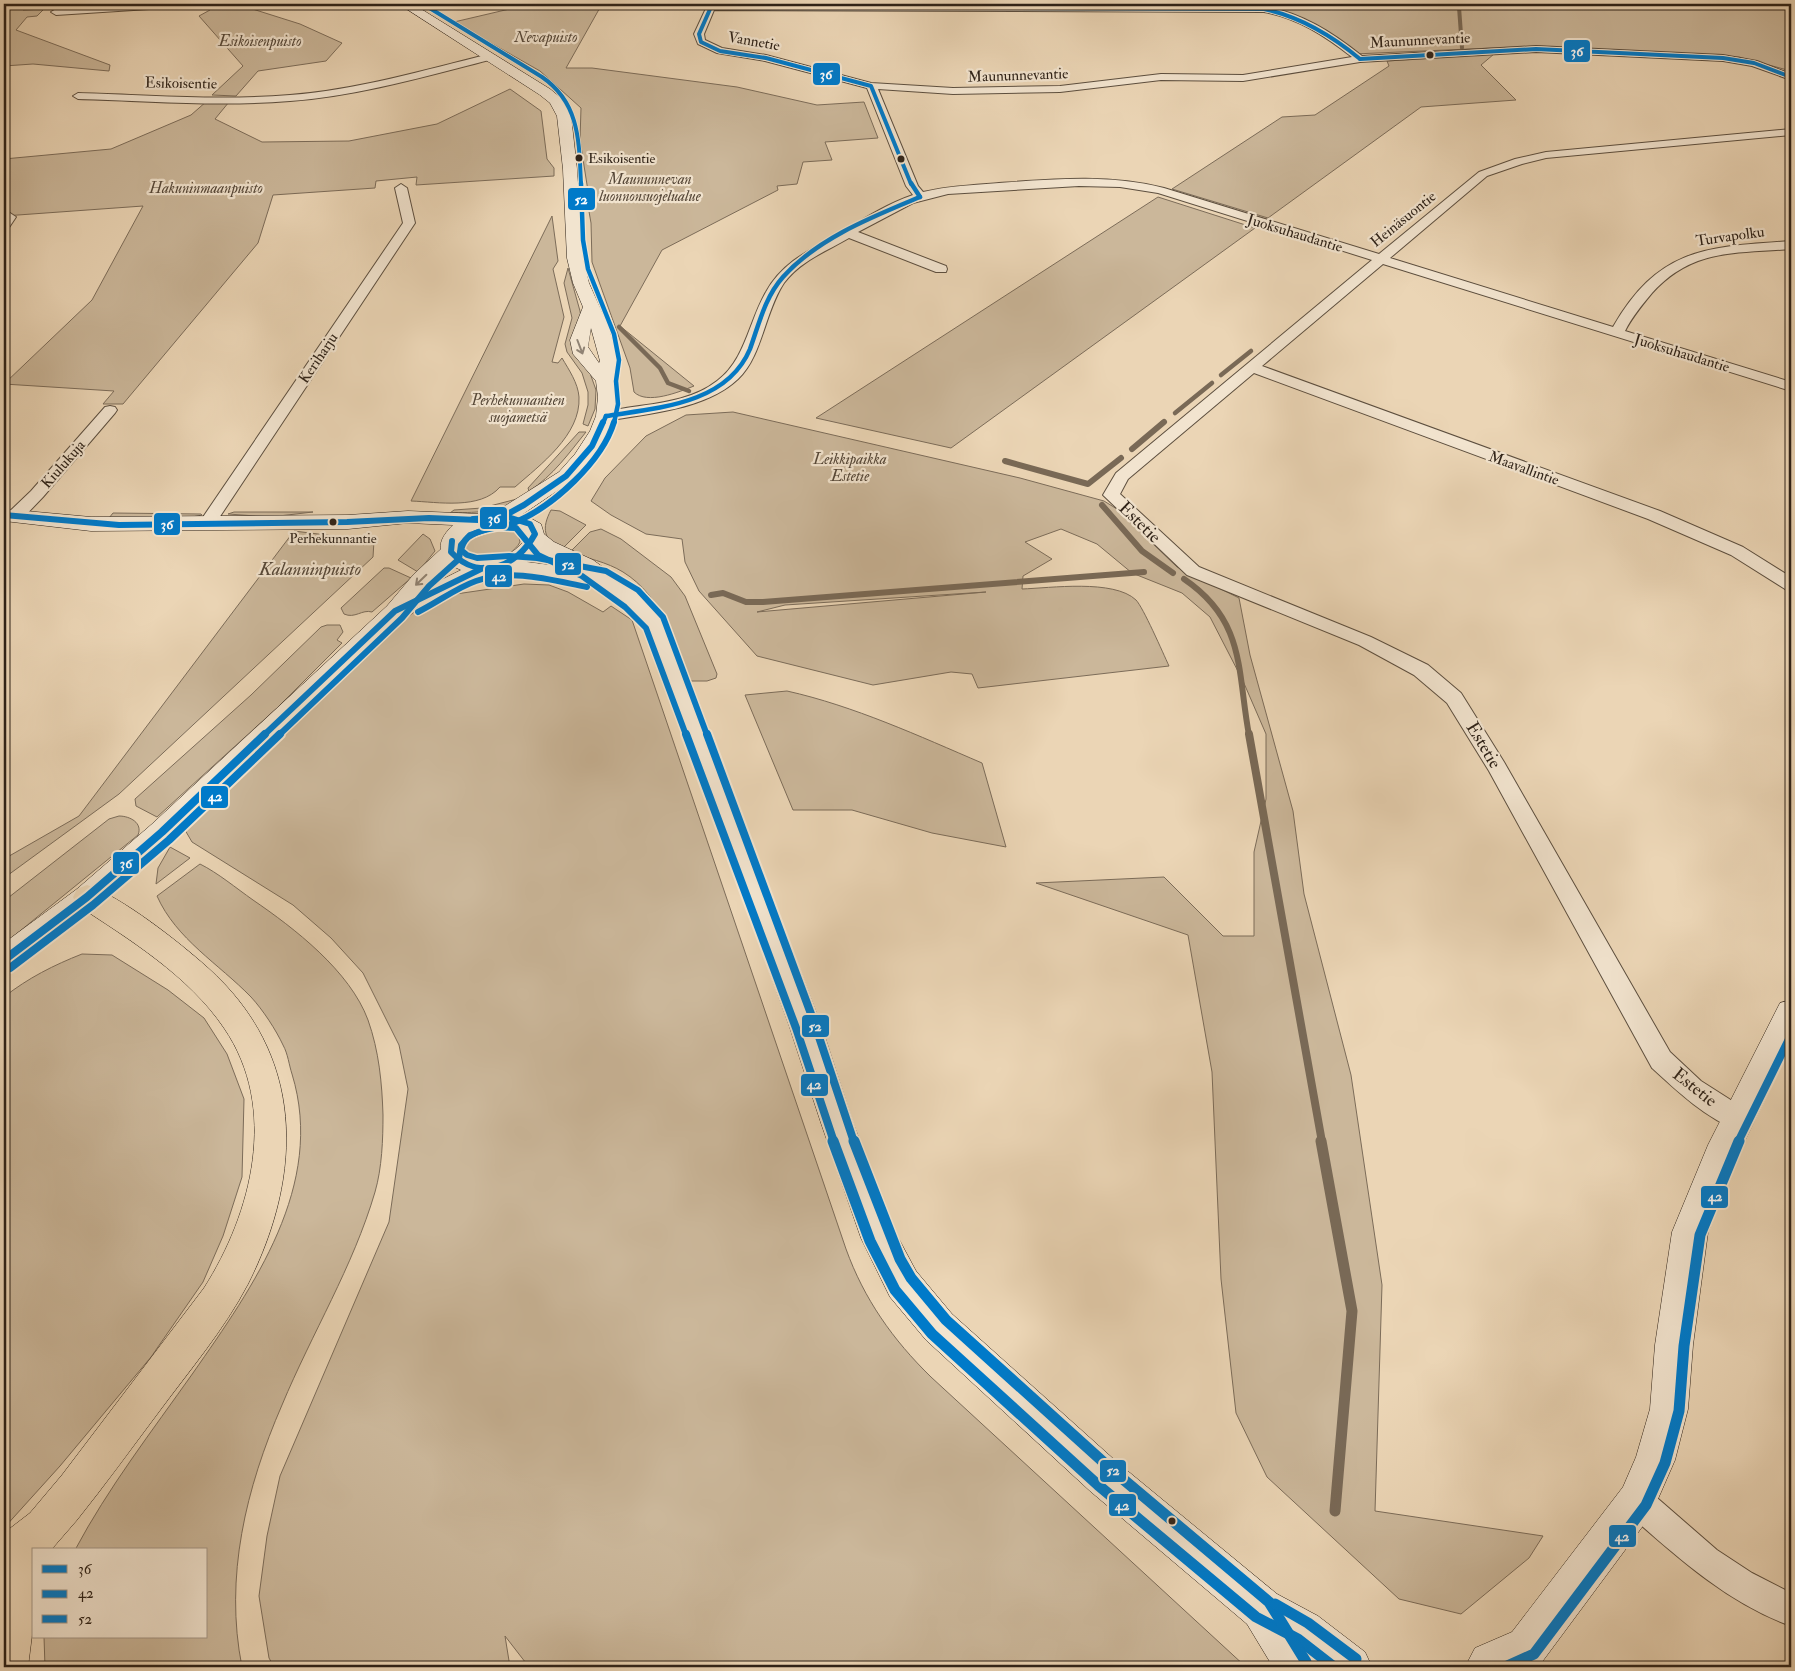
<svg xmlns="http://www.w3.org/2000/svg" width="1795" height="1671" viewBox="0 0 1795 1671" font-family="'IM FELL Double Pica',serif">
<rect width="100%" height="100%" fill="#ebd5b5"/>
<filter id="stains"><feTurbulence type="fractalNoise" baseFrequency=".004" numOctaves="4"/><feColorMatrix values="0 0 0 0 .2 0 0 0 0 .09 0 0 0 0 .02 0 0 0 .5 -.17"/></filter>
<radialGradient id="worn" r=".72"><stop offset=".6" stop-color="#630" stop-opacity="0"/><stop offset="1" stop-color="#630" stop-opacity=".3"/></radialGradient>
<g fill="#cbb79a" stroke="#7c6c59" fill-rule="evenodd">
<polygon points="4,4 27,4 23,10 44,9 37,16 27,17 16,30 110,65 109,71 33,64 4,66"/>
<polygon points="205,4 219,4 223,7 243,6 300,24 342,43 326,61 258,71 236,96 212,95 243,66 199,16 210,10"/>
<path d="M 519,4 L 602,4 L 566,68 L 592,68 L 737,87 L 817,105 L 864,102 L 878,138 L 825,142 L 832,160 L 803,162 L 797,184 L 777,186 L 778,190 L 662,250 L 620,326 L 694,386 C 679,392 647,405 634,392 L 630,368 L 592,262 L 591,223 L 586,194 L 588,191 L 580,140 L 581,108 L 540,71 L 454,22 L 518,7 Z"/>
<polygon points="1282,4 1791,4 1791,71 1739,57 1538,46 1354,54 1282,11"/>
<polygon points="1494,54 1481,65 1516,100 1421,107 1268,218 1172,189 1282,117 1315,115 1389,66 1387,61"/>
<polygon points="510,89 541,111 547,159 554,168 554,176 416,185 417,177 376,181 375,188 273,195 258,243 123,404 103,404 114,391 4,384 92,300 143,206 4,216 4,159 111,149 191,115 207,101 229,102 215,119 262,142 349,141 437,124"/>
<polygon points="1158,197 1255,228 951,448 816,418"/>
<path d="M 552,216 L 558,261 L 553,269 L 564,317 L 552,362 L 558,363 L 562,358 C 569,370 578,383 579,397 C 581,435 540,465 515,487 L 500,487 C 480,510 438,502 411,501 Z"/>
<polygon points="568,268 580,311 590,373 596,390 595,409 588,426 583,424 588,405 588,392 582,373 567,352 565,344 572,318 564,283"/>
<path d="M 733,412 L 1020,478 L 1104,501 L 1117,509 L 1177,567 L 1239,598 L 1250,655 L 1293,811 L 1304,894 L 1351,1075 L 1382,1285 L 1375,1511 L 1543,1536 L 1529,1558 L 1461,1614 L 1399,1599 L 1267,1477 L 1236,1413 L 1221,1279 L 1212,1072 L 1188,935 L 1036,883 L 1164,877 L 1223,936 L 1254,936 L 1254,852 L 1266,799 L 1266,734 L 1243,681 L 1210,617 L 1182,593 L 1132,573 L 1097,544 L 1061,529 L 1025,542 L 1052,559 L 1023,576 L 1022,589 C 1050,588 1114,579 1136,600 C 1143,607 1163,653 1169,666 L 978,688 L 972,674 L 951,672 L 873,685 L 757,656 L 699,591 L 685,562 L 682,539 L 646,534 L 611,515 L 591,501 L 605,478 L 646,436 L 686,415 ZM 986,592 L 757,612 L 785,605 Z"/>
<path d="M 579,432 L 586,432 C 569,453 553,476 529,491 L 528,488 Z"/>
<path d="M 517,499 C 499,514 472,512 450,513 L 454,510 L 482,508 Z"/>
<path d="M 551,510 L 560,511 L 586,525 L 561,550 C 544,539 541,529 551,510 Z"/>
<polygon points="234,512 313,512 270,517 228,514"/>
<polygon points="113,513 201,514 202,515 192,517 109,518"/>
<path d="M 500,526 L 508,527 L 518,533 L 520,542 C 511,560 478,567 465,549 L 469,538 L 482,529 Z"/>
<path d="M 601,529 L 621,539 L 671,577 L 685,596 L 717,674 L 716,678 L 707,681 L 689,681 C 673,641 662,596 623,572 C 607,562 587,558 569,553 L 590,532 Z"/>
<polygon points="294,531 374,541 373,557 119,794 4,878 4,859 79,816"/>
<polygon points="423,534 430,539 435,551 418,572 398,560"/>
<path d="M 384,568 L 389,568 L 411,578 L 372,612 C 362,609 355,619 344,614 L 341,608 Z"/>
<polygon points="501,573 538,574 463,586 485,575"/>
<path d="M 524,584 L 549,585 L 568,592 L 603,612 L 611,606 L 632,620 L 846,1249 C 864,1299 893,1340 931,1377 L 1246,1667 L 529,1667 L 505,1636 L 510,1667 L 274,1667 L 269,1658 L 259,1596 L 267,1536 L 280,1476 L 389,1222 L 408,1089 L 399,1045 L 363,973 L 331,938 L 293,905 L 192,842 L 185,830 L 378,638 L 445,590 L 456,594 Z"/>
<polygon points="327,625 340,625 343,632 337,640 342,643 277,708 157,817 136,806 135,799 251,695 321,627"/>
<path d="M 787,691 C 854,706 919,736 982,763 L 1006,847 L 932,833 L 852,810 L 793,810 L 745,695 Z"/>
<path d="M 119,816 C 130,816 143,823 138,835 L 4,944 L 4,901 L 109,819 Z"/>
<polygon points="170,847 190,858 156,884 158,868"/>
<path d="M 200,864 C 218,873 236,888 253,900 C 294,928 350,971 368,1020 C 379,1051 382,1083 383,1115 C 383,1139 382,1168 375,1192 C 353,1267 312,1333 282,1405 C 246,1488 224,1577 242,1667 L 45,1667 L 44,1637 L 206,1637 L 206,1550 L 75,1550 C 108,1488 152,1431 193,1373 C 253,1287 326,1185 292,1074 C 289,1065 288,1054 283,1045 C 276,1030 263,1010 251,997 C 219,964 176,939 157,896 Z"/>
<path d="M 82,954 L 112,955 L 168,990 L 204,1018 L 227,1054 L 244,1099 L 242,1177 L 223,1236 L 203,1282 L 151,1357 L 60,1466 L 4,1528 L 4,997 C 28,978 54,965 82,954 Z"/>
</g>
<g fill="none" stroke-linecap="round" stroke-linejoin="round">
<polyline stroke="#796956" stroke-width="4" points="1462,48 1459,7 1526,4"/>
<g stroke="#796956" stroke-width="4.5">
<polyline points="619,327 660,368 668,383 689,391"/>
<polyline points="1221,375 1251,351"/>
<polyline points="1175,413 1212,383"/>
<polyline points="1162,423 1164,422"/>
</g>
<g stroke="#796956" stroke-width="6">
<polyline points="1132,449 1164,422"/>
<polyline points="1005,461 1088,484 1121,458"/>
<polyline points="1102,505 1142,551 1173,573"/>
<path d="M 1184,579 C 1246,621 1237,671 1249,735"/>
<polyline points="711,595 723,593 746,602 763,602 1144,572"/>
</g>
<polyline stroke="#796956" stroke-width="8" points="1249,734 1322,1142"/>
<polyline stroke="#796956" stroke-width="11" points="1321,1141 1352,1311 1335,1511"/>
<defs>
<g id="street">
<polygon points="142,4 184,4 180,7 56,15 51,12 56,9"/>
<path d="M 708,4 L 1264,6 C 1302,13 1332,32 1362,56 L 1536,46 L 1723,55 L 1757,61 L 1791,74 L 1791,80 L 1752,66 L 1723,61 L 1536,52 L 1360,62 L 1243,81 L 1161,80 L 1060,92 L 953,94 L 878,89 L 918,186 L 923,192 C 948,186 973,185 999,183 C 1054,179 1110,174 1164,188 L 1379,254 L 1479,172 L 1515,159 L 1546,152 L 1791,129 L 1791,135 L 1546,158 L 1522,164 L 1487,176 L 1390,258 L 1613,327 C 1659,247 1707,247 1791,241 L 1791,249 C 1735,254 1693,248 1652,293 C 1642,305 1632,317 1625,331 L 1791,382 L 1791,391 L 1383,264 L 1262,366 L 1660,511 L 1743,547 L 1791,577 L 1791,591 L 1785,589 L 1731,555 L 1648,519 L 1254,373 L 1128,479 L 1120,494 L 1199,567 L 1371,637 L 1428,665 L 1461,693 L 1504,762 L 1670,1052 L 1701,1081 L 1748,1111 L 1752,1119 L 1748,1127 L 1739,1131 C 1706,1118 1678,1092 1652,1068 L 1489,771 L 1447,703 L 1414,675 L 1359,645 L 1187,575 L 1103,495 L 1116,473 L 1372,260 L 1158,193 L 1120,187 L 1079,186 L 948,194 L 913,203 L 858,232 L 946,266 L 947,269 L 946,272 L 936,272 L 849,238 C 827,251 800,261 784,283 C 765,311 762,357 738,379 C 705,410 649,413 606,421 L 601,419 L 598,416 L 601,413 C 639,403 685,406 717,381 C 745,361 749,321 766,292 C 783,261 812,249 842,232 C 865,218 887,204 913,195 L 906,186 L 867,88 L 765,61 L 717,53 L 698,44 L 694,34 ZM 714,10 L 1264,12 C 1298,18 1325,36 1352,57 L 1243,75 L 1161,74 L 1060,86 L 953,88 L 871,83 L 766,55 L 722,48 L 705,40 L 704,34 Z"/>
<path d="M 490,54 L 493,55 L 493,59 C 427,76 358,96 290,101 C 220,107 148,101 78,99 L 73,96 L 78,93 C 148,95 220,101 290,95 C 357,90 424,70 490,54 Z"/>
<polygon points="401,184 407,188 415,223 213,527 201,527 199,523 403,223 395,188"/>
<polygon points="10,213 16,217 8,229 4,230 4,217"/>
<polygon points="110,406 115,407 117,410 115,413 43,497 20,521 8,521 6,517 8,513 31,491 105,407"/>
<path d="M 1637,1485 L 1648,1490 L 1717,1550 L 1752,1573 L 1791,1593 L 1791,1626 C 1727,1603 1676,1556 1626,1512 L 1621,1501 L 1626,1490 Z"/>
</g>
<g id="secondary">
<path d="M 399,4 L 413,4 L 550,89 L 561,98 L 571,116 L 577,169 L 583,258 L 589,283 L 609,328 L 618,361 L 614,380 L 618,397 L 616,416 L 610,431 L 590,462 L 573,480 L 523,514 L 541,524 L 544,534 L 554,542 L 593,560 L 640,594 L 667,623 L 821,1025 L 853,1123 L 894,1230 L 916,1271 L 952,1314 L 1118,1463 L 1277,1594 L 1318,1616 L 1365,1652 L 1372,1667 L 1273,1667 L 1247,1624 L 1090,1491 L 926,1340 L 890,1297 L 861,1238 L 821,1123 L 789,1025 L 644,625 L 623,604 L 592,583 L 500,573 L 487,575 L 406,613 L 172,840 L 97,905 L 15,969 L 4,973 L 4,943 L 77,889 L 152,824 L 387,606 L 414,574 L 441,549 C 439,540 447,531 453,525 L 408,523 L 348,529 L 91,531 L 4,521 L 4,509 L 91,517 L 348,515 L 408,511 L 481,514 L 497,511 L 559,472 L 575,454 L 590,431 L 596,416 L 598,397 L 596,381 L 573,354 L 570,340 L 583,307 L 573,283 L 567,258 L 563,169 L 557,116 L 550,103 L 540,95 ZM 591,328 L 600,361 L 599,363 L 588,347 ZM 502,523 L 515,525 L 522,531 L 523,542 C 508,560 484,567 464,554 L 462,545 C 469,529 486,525 502,523 ZM 539,552 L 573,568 L 527,562 ZM 450,565 L 461,570 L 429,586 L 430,584 Z"/>
<polygon points="1791,1000 1791,1045 1735,1161 1708,1232 1693,1345 1688,1409 1675,1460 1651,1515 1542,1662 1531,1667 1465,1667 1475,1648 1512,1632 1623,1487 1636,1457 1650,1409 1655,1345 1672,1232 1708,1145 1780,1003"/>
</g>
<path id="highway" d="M 87,885 C 122,897 179,942 207,967 C 305,1054 304,1173 248,1284 C 224,1330 189,1371 158,1413 C 131,1449 105,1485 77,1520 L 51,1550 L 34,1550 L 34,1619 L 28,1667 L 4,1667 L 4,1533 L 30,1513 L 62,1475 L 204,1288 C 252,1213 279,1108 224,1028 C 189,976 129,939 77,905 L 73,897 L 77,889 Z"/>
</defs>
<use href="#street" stroke="#5d4f3f" stroke-width="2"/>
<use href="#secondary" stroke="#2e2218" stroke-width="1"/>
<use href="#highway" stroke="#2e2218" stroke-width="1"/>
<use href="#street" fill="#f2e4cf" fill-rule="evenodd"/>
<use href="#secondary" fill="#f2e4cf" fill-rule="evenodd"/>
<use href="#highway" fill="#ebd5b5" fill-rule="evenodd"/>
<defs>
<g id="bus-1-far3">
<path d="M 711,7 L 1264,9 C 1301,17 1331,35 1360,59"/>
<polyline points="711,7 699,34 701,42 720,51 766,58 871,86 911,184"/>
<polyline points="1360,59 1536,49 1723,58 1754,63 1791,77"/>
</g>
<g id="bus-1-far2">
<polyline points="911,183 920,197"/>
<path d="M 606,416 C 658,408 727,404 750,349 C 759,324 765,297 783,277 C 818,238 872,217 920,197"/>
<polyline points="603,423 606,416"/>
</g>
<g id="bus-1-far1">
<path d="M 4,515 L 119,525 L 347,522 L 429,518 L 478,520 L 508,517 L 530,524 L 535,534 C 517,567 479,582 451,552 L 452,541"/>
<polyline points="473,519 502,517 524,505 566,476 592,446 603,422"/>
<polyline points="264,735 395,611 483,568"/>
</g>
<polyline id="bus-1" points="4,960 87,897 162,832 265,734"/>
<g id="bus-2-far2">
<path d="M 418,612 C 438,602 456,588 476,581 C 512,568 551,580 587,587"/>
<polyline points="279,735 402,618 429,586 459,559 461,545 470,535 493,527 516,528 538,555 582,576 625,607 646,628 686,735"/>
</g>
<g id="bus-2-far1">
<polyline points="686,734 796,1028 834,1142"/>
<polyline points="10,968 93,905 169,840 280,734"/>
<polyline points="1738,1142 1791,1035"/>
</g>
<g id="bus-2">
<polyline points="833,1141 870,1241 895,1290 932,1334 1098,1485 1256,1617 1298,1639 1334,1667"/>
<polyline points="1505,1667 1534,1654 1646,1505 1665,1463 1679,1411 1684,1346 1700,1235 1739,1141"/>
</g>
<path id="bus-3-far4" d="M 423,4 L 542,77 C 580,103 579,142 581,184"/>
<polyline id="bus-3-far3" points="581,183 583,240 588,269 614,334 619,360 616,381 618,404 614,423"/>
<path id="bus-3-far2" d="M 614,422 C 602,462 553,506 516,522 C 502,529 485,527 472,535 C 465,538 463,543 461,550 L 467,555 L 477,558 L 509,556 L 537,558 L 606,571 L 638,590 L 663,617 L 707,735"/>
<polyline id="bus-3-far1" points="707,734 814,1022 854,1142"/>
<g id="bus-3">
<polyline points="854,1141 900,1259 911,1278 946,1320 1111,1469 1269,1602 1306,1662"/>
<polyline points="1275,1604 1308,1623 1356,1659"/>
</g>
</defs>
<use href="#bus-1-far3" stroke="#f2e4cf" stroke-width="5.5"/>
<use href="#bus-1-far2" stroke="#f2e4cf" stroke-width="7"/>
<use href="#bus-1-far1" stroke="#f2e4cf" stroke-width="9"/>
<use href="#bus-1" stroke="#f2e4cf" stroke-width="12"/>
<use href="#bus-2-far2" stroke="#f2e4cf" stroke-width="9"/>
<use href="#bus-2-far1" stroke="#f2e4cf" stroke-width="12"/>
<use href="#bus-2" stroke="#f2e4cf" stroke-width="14"/>
<use href="#bus-3-far4" stroke="#f2e4cf" stroke-width="5.5"/>
<use href="#bus-3-far3" stroke="#f2e4cf" stroke-width="7"/>
<use href="#bus-3-far2" stroke="#f2e4cf" stroke-width="9"/>
<use href="#bus-3-far1" stroke="#f2e4cf" stroke-width="12"/>
<use href="#bus-3" stroke="#f2e4cf" stroke-width="14"/>
<use href="#bus-1-far3" stroke="#007ac9" stroke-width="4"/>
<use href="#bus-1-far2" stroke="#007ac9" stroke-width="4.5"/>
<use href="#bus-1-far1" stroke="#007ac9" stroke-width="6"/>
<use href="#bus-1" stroke="#007ac9" stroke-width="8"/>
<use href="#bus-2-far2" stroke="#007ac9" stroke-width="6"/>
<use href="#bus-2-far1" stroke="#007ac9" stroke-width="8"/>
<use href="#bus-2" stroke="#007ac9" stroke-width="11"/>
<use href="#bus-3-far4" stroke="#007ac9" stroke-width="4"/>
<use href="#bus-3-far3" stroke="#007ac9" stroke-width="4.5"/>
<use href="#bus-3-far2" stroke="#007ac9" stroke-width="6"/>
<use href="#bus-3-far1" stroke="#007ac9" stroke-width="8"/>
<use href="#bus-3" stroke="#007ac9" stroke-width="11"/>
</g>
<defs><path id="oneway-shaft" d="M-6 0H5M1.5-3L5.5 0L1.5 3" fill="none" stroke-width="1.6" stroke-linecap="round" stroke-linejoin="round" transform="scale(1.25)"/></defs>
<g stroke="#908374">
<use href="#oneway-shaft" transform="translate(580 347) rotate(69)"/>
<use href="#oneway-shaft" transform="translate(421 580) rotate(136)"/>
</g>
<g fill="#2e2218" stroke="#f2e4cf" stroke-width="2">
<circle cx="1430" cy="55" r="4.5"/>
<circle cx="579" cy="158" r="4.5"/>
<circle cx="901" cy="159" r="4.5"/>
<circle cx="333" cy="522" r="4.5"/>
<circle cx="1172" cy="1521" r="4.5"/>
</g>
<g text-anchor="middle" stroke-width="4.5" stroke-linejoin="round" paint-order="stroke">
<g font-size="14" fill="#2e2218" stroke="#f2e4cf" text-anchor="start">
<text x="588" y="163">Esikoisentie</text>
<text x="333" y="543" text-anchor="middle">Perhekunnantie</text>
</g>
<g font-size="15" font-style="italic" fill="#554738" stroke="#f2e4cf">
<text x="546" y="42">Nevapuisto</text>
<text x="260" y="46">Esikoisenpuisto</text>
<text x="650" y="184">Maununnevan<tspan x="650" dy="17">luonnonsuojelualue</tspan></text>
<text x="206" y="193">Hakuninmaanpuisto</text>
<text x="518" y="405">Perhekunnantien<tspan x="518" dy="17">suojametsä</tspan></text>
<text x="850" y="464">Leikkipaikka<tspan x="850" dy="17">Estetie</tspan></text>
</g>
<g font-size="15" fill="#2e2218" stroke="#f2e4cf">
<text transform="translate(1420 40) rotate(-3)" y="5">Maununnevantie</text>
<text transform="translate(754 41) rotate(10)" y="5">Vannetie</text>
<text transform="translate(1018 75) rotate(-2)" y="5">Maununnevantie</text>
<text transform="translate(181 83) rotate(1)" y="5">Esikoisentie</text>
<text transform="translate(1403 219) rotate(-39)" y="5">Heinäsuontie</text>
<text transform="translate(1295 233) rotate(17)" y="5">Juoksuhaudantie</text>
<text transform="translate(1730 236) rotate(-8)" y="5">Turvapolku</text>
<text transform="translate(1682 353) rotate(17)" y="5">Juoksuhaudantie</text>
<text transform="translate(318 358) rotate(-56)" y="5">Keriharju</text>
<text transform="translate(63 464) rotate(-49)" y="5">Kiulukuja</text>
<text transform="translate(1524 468) rotate(20)" y="5">Maavallintie</text>
</g>
<g font-size="18" fill="#2e2218" stroke="#f2e4cf">
<text transform="translate(1140 522) rotate(44)" y="6">Estetie</text>
<text transform="translate(1484 745) rotate(59)" y="6">Estetie</text>
<text transform="translate(1695 1087) rotate(38)" y="6">Estetie</text>
</g>
<g font-size="18" font-style="italic" fill="#554738" stroke="#f2e4cf">
<text x="310" y="575">Kalanninpuisto</text>
</g>
</g>
<g stroke="#f2e4cf" stroke-width="2">
<rect x="1563" y="39" width="28" height="24" rx="5" fill="#007ac9"/>
<rect x="812" y="62" width="29" height="24" rx="5" fill="#007ac9"/>
<rect x="567" y="187" width="29" height="24" rx="5" fill="#007ac9"/>
<rect x="479" y="506" width="29" height="24" rx="5" fill="#007ac9"/>
<rect x="153" y="512" width="28" height="24" rx="5" fill="#007ac9"/>
<rect x="554" y="552" width="28" height="24" rx="5" fill="#007ac9"/>
<rect x="484" y="564" width="29" height="24" rx="5" fill="#007ac9"/>
<rect x="200" y="785" width="29" height="24" rx="5" fill="#007ac9"/>
<rect x="112" y="851" width="28" height="24" rx="5" fill="#007ac9"/>
<rect x="801" y="1014" width="29" height="24" rx="5" fill="#007ac9"/>
<rect x="800" y="1073" width="29" height="24" rx="5" fill="#007ac9"/>
<rect x="1700" y="1185" width="29" height="24" rx="5" fill="#007ac9"/>
<rect x="1099" y="1459" width="28" height="24" rx="5" fill="#007ac9"/>
<rect x="1108" y="1493" width="29" height="24" rx="5" fill="#007ac9"/>
<rect x="1608" y="1524" width="29" height="24" rx="5" fill="#007ac9"/>
</g>
<g font-size="14" text-anchor="middle" font-weight="bold" fill="#fff">
<text x="1577" y="56">36</text>
<text x="826" y="79">36</text>
<text x="581" y="204">52</text>
<text x="494" y="523">36</text>
<text x="167" y="529">36</text>
<text x="568" y="569">52</text>
<text x="499" y="581">42</text>
<text x="215" y="801">42</text>
<text x="126" y="868">36</text>
<text x="815" y="1031">52</text>
<text x="814" y="1089">42</text>
<text x="1715" y="1201">42</text>
<text x="1113" y="1475">52</text>
<text x="1122" y="1510">42</text>
<text x="1622" y="1541">42</text>
</g>
<rect width="1795" height="1671" fill="none" stroke="#ebd5b5" stroke-width="20"/>
<rect x="5" y="5" width="1785" height="1661" fill="none" stroke="#2e2218" stroke-width="2.5"/>
<rect x="10" y="10" width="1775" height="1651" fill="none" stroke="#2e2218"/>
<rect x="32" y="1548" width="175" height="90" fill="#f2e4cf" stroke="#a49686"/>
<rect x="42" y="1565" width="25" height="8" fill="#007ac9" stroke="#a49686"/>
<text x="78" y="1574" font-size="15" fill="#2e2218">36</text>
<rect x="42" y="1590" width="25" height="8" fill="#007ac9" stroke="#a49686"/>
<text x="78" y="1598" font-size="15" fill="#2e2218">42</text>
<rect x="42" y="1615" width="25" height="8" fill="#007ac9" stroke="#a49686"/>
<text x="78" y="1624" font-size="15" fill="#2e2218">52</text>
<rect width="100%" height="100%" filter="url(#stains)"/>
<rect width="100%" height="100%" fill="url(#worn)"/>
</svg>
